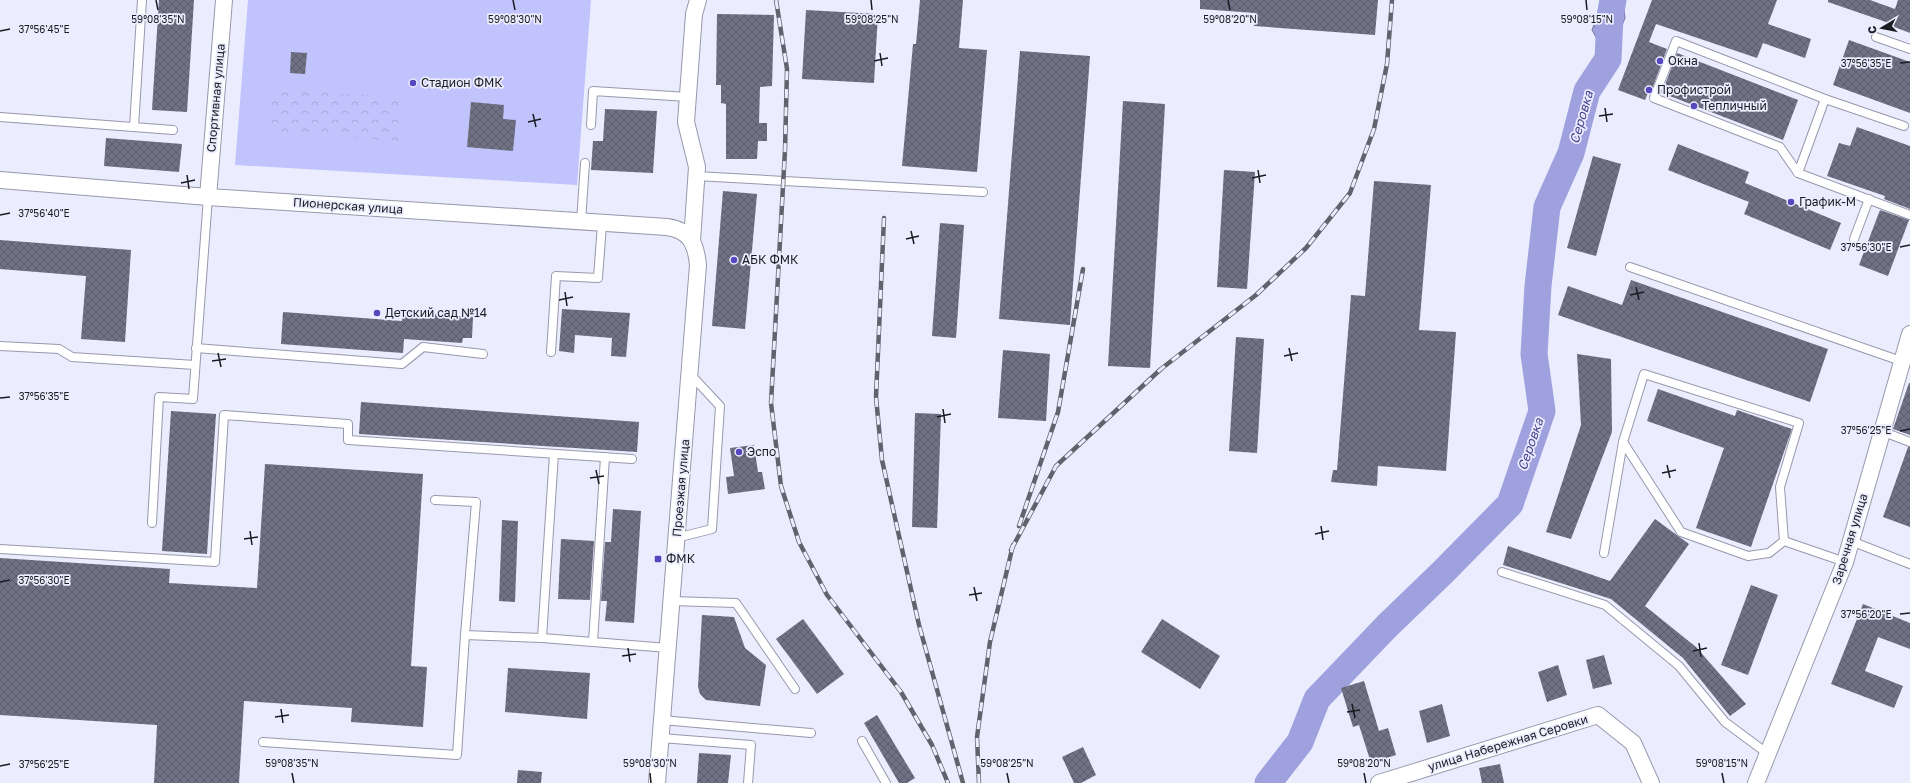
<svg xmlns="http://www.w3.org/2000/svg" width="1910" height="783" viewBox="0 0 1910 783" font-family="'Golos Text',sans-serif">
<defs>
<pattern id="park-crowns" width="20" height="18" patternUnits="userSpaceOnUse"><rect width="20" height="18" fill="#c1c3fd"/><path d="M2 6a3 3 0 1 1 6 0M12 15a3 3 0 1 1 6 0" fill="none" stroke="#a5a7d9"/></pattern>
<pattern id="water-waves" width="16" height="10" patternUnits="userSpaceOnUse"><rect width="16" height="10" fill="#9fa1df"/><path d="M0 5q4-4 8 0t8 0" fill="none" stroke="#8182b4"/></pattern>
<pattern id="building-cross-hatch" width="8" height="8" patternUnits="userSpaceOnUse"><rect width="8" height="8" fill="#707184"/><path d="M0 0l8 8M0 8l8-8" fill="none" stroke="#5b5c6c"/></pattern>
</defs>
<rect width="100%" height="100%" fill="#ebedfe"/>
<polygon fill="#c1c3fd" points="248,0 591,0 577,185 235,165"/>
<polygon fill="url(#park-crowns)" points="272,90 402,97 400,141 270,133"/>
<polygon fill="url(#water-waves)" stroke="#7779a6" points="1603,0 1623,0 1625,18 1608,59 1592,30"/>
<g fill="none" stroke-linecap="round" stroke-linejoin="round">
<polyline stroke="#9fa1df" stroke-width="27" points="1268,783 1300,742 1317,699 1387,626 1443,572 1510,504 1542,411 1534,354 1538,286 1547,207 1571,153 1587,91 1608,59 1610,17 1613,0"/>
</g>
<g fill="url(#building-cross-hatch)">
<polygon points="159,0 194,0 187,112 152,110"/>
<polygon points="920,0 963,0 959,48 987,50 977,172 902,166 913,44 916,44"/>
<polygon points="1200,0 1378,0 1375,35 1254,26 1255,13 1200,9"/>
<polygon points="1652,0 1777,0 1768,24 1811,39 1805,58 1763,43 1757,58 1656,24 1649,42 1667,49 1652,89 1650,88 1645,100 1618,90"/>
<polygon points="1828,0 1870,0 1895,9 1898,0 1910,0 1910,33 1889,25 1889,23 1828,2"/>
<polygon points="806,10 878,14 874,83 802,79"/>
<polygon points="717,14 774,15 772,86 760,87 759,123 767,123 767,141 758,141 757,159 726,159 726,104 721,103 721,85 716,85"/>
<polygon points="1849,40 1910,62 1910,113 1833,85"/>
<polygon points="1020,51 1090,56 1070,325 999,319"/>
<polygon points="291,52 307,53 305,74 290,73"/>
<polygon points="1677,53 1798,100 1783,140 1662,93"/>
<polygon points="1123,101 1165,104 1150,368 1108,366"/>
<polygon points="471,102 504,105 503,119 516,120 513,151 467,147"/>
<polygon points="605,109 657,111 653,173 591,170 593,141 603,141"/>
<polygon points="1857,127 1910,146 1910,209 1884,199 1885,196 1827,176 1839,143 1850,146"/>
<polygon points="106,138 182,144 179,172 104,166"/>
<polygon points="1678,144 1749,172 1745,183 1841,223 1830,250 1744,214 1749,202 1668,170"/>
<polygon points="1593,156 1621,164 1596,256 1567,248"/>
<polygon points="1224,170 1255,172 1247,289 1217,287"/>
<polygon points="1374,181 1431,185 1419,330 1456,332 1446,471 1378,466 1377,486 1331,482 1333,470 1337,470 1351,295 1365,296"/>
<polygon points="723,191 757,194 745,329 712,326"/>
<polygon points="1880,210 1909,220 1888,276 1859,265"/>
<polygon points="940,223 964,225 956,338 932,336"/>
<polygon points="0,240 131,250 125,342 81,339 86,276 0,269"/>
<polygon points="1631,280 1828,349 1810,402 1558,315 1568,286 1622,305"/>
<polygon points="562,309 630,313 626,357 611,356 612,338 575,335 574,353 559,351"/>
<polygon points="283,312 402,321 402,312 473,317 472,338 463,338 462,343 404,339 403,353 281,344"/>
<polygon points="1236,337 1264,339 1257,453 1229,451"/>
<polygon points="1003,350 1050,354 1046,421 998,418"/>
<polygon points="1577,354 1611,359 1612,432 1571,539 1546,532 1581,425"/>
<polygon points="1909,383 1910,383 1910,435 1893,429"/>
<polygon points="1658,389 1735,416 1737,410 1792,429 1751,547 1696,528 1724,448 1647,421"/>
<polygon points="361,402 639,422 637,452 359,434"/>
<polygon points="171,411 216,414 207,554 162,551"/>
<polygon points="915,413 941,414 937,528 912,527"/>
<polygon points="754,445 758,472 762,472 765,489 728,494 726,477 734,476 730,448"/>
<polygon points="1908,447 1910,447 1910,527 1883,517"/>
<polygon points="265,464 423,474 411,666 427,667 423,727 351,722 352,708 244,701 239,783 154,783 157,725 0,715 0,558 170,569 169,583 257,588"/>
<polygon points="613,509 641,511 634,623 605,621 607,601 601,601 605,542 611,542"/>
<polygon points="1655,519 1689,544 1645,606 1696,647 1746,704 1730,716 1683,658 1611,599 1503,565 1508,546 1610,581"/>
<polygon points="502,520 518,521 515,602 499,601"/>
<polygon points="561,539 594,541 590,600 558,599"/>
<polygon points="1751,585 1778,595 1748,675 1721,665"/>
<polygon points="1863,604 1910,623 1910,649 1878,637 1865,671 1903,686 1894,708 1831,684"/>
<polygon points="702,615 734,617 745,648 766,665 760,706 706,700 700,694 698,687"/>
<polygon points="803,619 844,674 817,694 776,639"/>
<polygon points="1162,619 1220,656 1200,689 1141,652"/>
<polygon points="1604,655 1612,684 1593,689 1586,660"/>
<polygon points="1558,665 1567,695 1547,702 1538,672"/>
<polygon points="508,668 590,673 587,719 505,712"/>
<polygon points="1364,681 1379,731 1388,728 1396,755 1371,763 1359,725 1353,727 1341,688"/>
<polygon points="1442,704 1450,736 1427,743 1419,711"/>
<polygon points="877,715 915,778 907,783 899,783 864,723"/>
<polygon points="1083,747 1096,775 1081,783 1074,783 1062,757"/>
<polygon points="699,753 731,755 728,783 697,783"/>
<polygon points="1500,764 1504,783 1482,783 1479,768"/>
<polygon points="518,770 542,772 541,783 517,783"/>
</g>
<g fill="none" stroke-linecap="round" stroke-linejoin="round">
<defs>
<g id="lane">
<polyline points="1876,37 1910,49"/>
<polyline points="0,117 173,130"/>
<polyline points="591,125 593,91 688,97"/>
<polyline points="1904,126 1825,99 1676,41 1654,98 1780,147 1798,173 1910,215"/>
<polyline points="134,127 142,0"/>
<polyline points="1798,173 1825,99"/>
<polyline points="696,176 983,192"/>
<polyline points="581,222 585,163"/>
<polyline points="1854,239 1869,199"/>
<polyline points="1630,267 1901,361"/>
<polyline points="0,346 59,349 72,357 195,365"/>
<polyline points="196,348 402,364 423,347 483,354"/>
<polyline points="551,352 556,276 598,278 602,224"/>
<polyline points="1881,431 1910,442"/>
<polyline points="1623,442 1681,532 1748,556 1769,553 1784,541 1845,562"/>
<polyline points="554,454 542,638 593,642"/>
<polyline points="605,457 593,642 668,648"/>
<polyline points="435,500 476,502 465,635"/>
<polyline points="152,523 159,397 193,399 208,197"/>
<polyline points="676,538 712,529 720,406 690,374"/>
<polyline points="1851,541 1910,564"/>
<polyline points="0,549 215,562 224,415 348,424 348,440 632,459"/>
<polyline points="1604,553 1623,442 1644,374 1799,423 1780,487 1784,541"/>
<polyline points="1502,572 1605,605 1679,666 1725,722 1768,754"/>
<polyline points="671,601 736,603 795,689"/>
<polyline points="662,720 811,733"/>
<polyline points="661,738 751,745 748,783"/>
<polyline points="862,741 886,783"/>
<polyline points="263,742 457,755 465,635 542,638"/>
</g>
<g id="street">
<path d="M 0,180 L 208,197 L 667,227 C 690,230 696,244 698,265 L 657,783"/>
<polyline points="208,197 224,0"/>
<polyline points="692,241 697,167 686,122 694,14 698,0"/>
<polyline points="1379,783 1598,715 1633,743 1651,783"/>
<polyline points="1756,783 1845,562 1910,334"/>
</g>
</defs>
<use href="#lane" stroke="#9798ac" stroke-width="10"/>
<use href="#street" stroke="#9798ac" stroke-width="18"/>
<use href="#lane" stroke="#fff" stroke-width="8"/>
<use href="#street" stroke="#fff" stroke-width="16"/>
<defs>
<g id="rail">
<polyline points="776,0 787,69 785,150 771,403 781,486 799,542 827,595 901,692 932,745 948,783"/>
<polyline points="884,218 876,397 882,460 919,625 963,783"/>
<polyline points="1019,526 1058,412 1083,269"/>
<polyline points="1011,550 1056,466 1161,369 1256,295 1306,248 1350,193 1374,129 1387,64 1392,0"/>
<polyline points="979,783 977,737 990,642 1013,545"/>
</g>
</defs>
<use href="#rail" stroke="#61626c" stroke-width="4.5"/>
<use href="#rail" stroke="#ebedfe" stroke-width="3" stroke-dasharray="9" stroke-linecap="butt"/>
</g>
<path fill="none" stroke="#1b1b22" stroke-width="1.5" d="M 156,0 L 158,10M 513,0 L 515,10M 871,0 L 872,10M 1228,0 L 1230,10M 1586,0 L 1587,10M 0,31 L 10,29M 880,53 L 882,66M 874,61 L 888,58M 1900,63 L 1910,62M 1605,108 L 1607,122M 533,114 L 536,127M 1599,116 L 1613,114M 528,122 L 541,119M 1258,170 L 1260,183M 187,175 L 189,189M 1252,178 L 1266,175M 181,183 L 195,180M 0,215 L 10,213M 911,231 L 914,244M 906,239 L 919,236M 1900,247 L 1910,245M 1636,287 L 1639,300M 565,292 L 567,306M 1630,295 L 1644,292M 559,300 L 573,297M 1289,348 L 1292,361M 218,353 L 221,367M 1284,356 L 1298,353M 212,361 L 226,359M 0,398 L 10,397M 943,409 L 945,423M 937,417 L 951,414M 1900,431 L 1910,429M 1667,465 L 1670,478M 596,470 L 599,484M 1662,473 L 1676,470M 590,478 L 604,476M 1321,526 L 1323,540M 250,531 L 252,545M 1315,534 L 1329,531M 244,539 L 258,537M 0,582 L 10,580M 974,587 L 977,601M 969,595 L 982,593M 1900,614 L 1910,613M 1699,643 L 1701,657M 628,648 L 630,662M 1693,651 L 1707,648M 622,656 L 636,654M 1352,704 L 1355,718M 281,709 L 283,723M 1347,712 L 1360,710M 275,717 L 289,715M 0,766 L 10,764M 292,773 L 294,783M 650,773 L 651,783M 1007,773 L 1009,783M 1364,773 L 1366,783M 1722,773 L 1724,783"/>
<g fill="#5647bf" stroke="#ebedfe" stroke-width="1.5">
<circle cx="1660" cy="61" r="4"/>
<circle cx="413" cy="83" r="4"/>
<circle cx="1649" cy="90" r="4"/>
<circle cx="1694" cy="106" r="4"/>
<circle cx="1791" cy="202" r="4"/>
<circle cx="734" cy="260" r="4"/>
<circle cx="377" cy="313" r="4"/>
<circle cx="739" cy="452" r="4"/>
<rect x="654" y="555" width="8" height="8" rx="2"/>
</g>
<g text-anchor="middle" stroke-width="3.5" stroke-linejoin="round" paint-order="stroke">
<g font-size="12" fill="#1b1b22" stroke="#ebedfe" text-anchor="start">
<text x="1668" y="65">Окна</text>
<text x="421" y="87">Стадион ФМК</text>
<text x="1657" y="94">Профистрой</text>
<text x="1702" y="110">Тепличный</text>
<text x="1799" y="206">График-М</text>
<text x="742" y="264">АБК ФМК</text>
<text x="385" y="317">Детский сад №14</text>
<text x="747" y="456">Эспо</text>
<text x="666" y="563">ФМК</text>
</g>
<g font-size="12" fill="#1b1b22" stroke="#ebedfe">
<text transform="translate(216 98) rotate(-85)" y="4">Спортивная улица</text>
<text transform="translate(348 206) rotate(4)" y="4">Пионерская улица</text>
<text transform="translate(681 488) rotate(-85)" y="4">Проезжая улица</text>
<text transform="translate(1850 539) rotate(-73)" y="4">Заречная улица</text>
<text transform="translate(1508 743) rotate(-17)" y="4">улица Набережная Серовки</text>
</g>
<g font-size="13" font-style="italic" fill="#494590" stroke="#ebedfe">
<text transform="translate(1581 117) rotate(-74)" y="5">Серовка</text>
<text transform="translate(1530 444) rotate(-71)" y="5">Серовка</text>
</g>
</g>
<g font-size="10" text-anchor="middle" fill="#1b1b22" stroke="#ebedfe" stroke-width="3.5" stroke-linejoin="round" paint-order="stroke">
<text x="158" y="23">59°08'35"N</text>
<text x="515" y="23">59°08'30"N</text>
<text x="872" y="23">59°08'25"N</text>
<text x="1230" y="23">59°08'20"N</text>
<text x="1587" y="23">59°08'15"N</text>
<text x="44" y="33">37°56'45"E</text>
<text x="1866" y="67">37°56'35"E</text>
<text x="44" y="217">37°56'40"E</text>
<text x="1866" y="251">37°56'30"E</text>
<text x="44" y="400">37°56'35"E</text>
<text x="1866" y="434">37°56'25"E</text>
<text x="44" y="584">37°56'30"E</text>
<text x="1866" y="618">37°56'20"E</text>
<text x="292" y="767">59°08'35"N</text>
<text x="650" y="767">59°08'30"N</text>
<text x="1007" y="767">59°08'25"N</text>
<text x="1364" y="767">59°08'20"N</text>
<text x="1722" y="767">59°08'15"N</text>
<text x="44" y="768">37°56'25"E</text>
</g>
<g transform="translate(1882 28) rotate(260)" stroke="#ebedfe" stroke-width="3" paint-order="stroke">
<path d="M0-3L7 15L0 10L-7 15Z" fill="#1b1b22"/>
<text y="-6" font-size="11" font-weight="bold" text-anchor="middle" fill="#1b1b22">С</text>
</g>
</svg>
